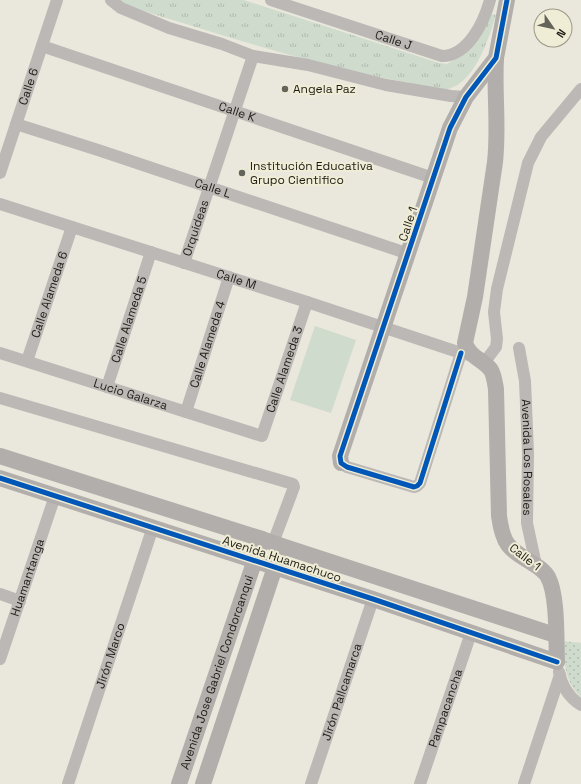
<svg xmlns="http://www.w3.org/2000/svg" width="581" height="784" viewBox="0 0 581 784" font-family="'Space Grotesk',sans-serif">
<defs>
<pattern id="grass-dots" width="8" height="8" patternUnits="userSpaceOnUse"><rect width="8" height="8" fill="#cedbcd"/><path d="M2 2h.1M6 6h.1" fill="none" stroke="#b0bcaf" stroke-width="1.8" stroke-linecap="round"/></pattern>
<pattern id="park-tufts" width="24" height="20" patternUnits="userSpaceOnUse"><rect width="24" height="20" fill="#cedbcd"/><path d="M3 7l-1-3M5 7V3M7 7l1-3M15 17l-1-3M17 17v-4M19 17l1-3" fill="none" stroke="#b0bcaf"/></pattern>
</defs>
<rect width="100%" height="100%" fill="#eae8dc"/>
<path fill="url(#grass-dots)" d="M 562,641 L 581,643 L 581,697 C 565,683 564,661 562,641 Z"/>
<path fill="url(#park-tufts)" d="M 119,0 L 244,0 L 439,63 L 447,64 L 463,55 L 491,14 L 496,15 C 489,38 476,79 451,88 C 442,92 420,85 410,83 C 316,66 225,36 134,8 Z"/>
<polygon fill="#cedbcd" points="315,326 356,340 331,413 290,400"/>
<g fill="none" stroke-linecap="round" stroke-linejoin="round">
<g stroke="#bbb8b5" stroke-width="12">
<polyline points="111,0 121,8 169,28 222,44 253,56 308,65 386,85 451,96 466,97"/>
<path id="s1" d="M 271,0 L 442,56 C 468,56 484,22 490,0"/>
<path id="s2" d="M 42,46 L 433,178"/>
<path id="s3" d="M 16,124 L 98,150 L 409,254"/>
<path id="s4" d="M 0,173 L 57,0"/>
<path id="s5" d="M 0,204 L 307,302 L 461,353 L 473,356"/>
<path id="s6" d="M 184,263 L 253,56"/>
<path id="s7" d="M 519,348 L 525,381 L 528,453 L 527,523 L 536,565"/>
<path id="s8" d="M 0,353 L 262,436 L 307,302"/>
<path id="s9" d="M 27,361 L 72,227"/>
<polyline points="484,363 496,347 497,339 494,312 497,289 528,163 541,137 581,89"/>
<path id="s10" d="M 107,387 L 151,252"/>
<polyline points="0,398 293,484 294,487 273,543"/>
<path id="s11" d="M 186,412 L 229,277"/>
<polyline points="341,463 347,467 414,487 417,486 420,483 461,353"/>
<polyline points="0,594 20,601"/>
<path id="s12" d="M 0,659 L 55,496"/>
<path d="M 559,672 C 562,686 568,697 581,705"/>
<path id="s13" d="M 68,784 L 153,527"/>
<path id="s14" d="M 311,784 L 373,599"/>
<path id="s15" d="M 420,784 L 471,633"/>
<polyline points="524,784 560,675"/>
</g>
<g stroke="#b2aeab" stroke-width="16">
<polyline points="0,456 262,539 282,546 555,635"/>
<polyline points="341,463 340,456 450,128 466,97 496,58 507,0"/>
<path d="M 0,478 L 373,599 L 557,662 C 556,640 558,596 548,577 C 544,570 538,567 532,563 C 508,548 503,545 499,516 L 496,389 C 495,383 494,375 491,370 C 483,359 470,358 465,343 L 475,297 L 495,162 C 499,127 494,93 496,58"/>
<path id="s16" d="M 179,784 L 262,539"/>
<polyline points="203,784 278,558"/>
</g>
<defs>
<g id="cycleway">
<polyline points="461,353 420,483 417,486 414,487 347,467 341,463 340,456 450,128 466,97 496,58 507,0"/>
<polyline points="0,478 373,599 557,662"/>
</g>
</defs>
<use href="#cycleway" stroke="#f0edd6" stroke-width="8"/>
<use href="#cycleway" stroke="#0057b8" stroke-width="5"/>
</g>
<g fill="#65645b" stroke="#f0edd6" stroke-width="1.5">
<circle cx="285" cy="89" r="4"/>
<circle cx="242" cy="173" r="4"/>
</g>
<g text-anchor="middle" stroke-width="4" stroke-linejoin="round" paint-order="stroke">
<g font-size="12" fill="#1e1d15" stroke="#f0edd6">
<text dy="4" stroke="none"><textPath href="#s1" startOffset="129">Calle J</textPath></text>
<text dy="4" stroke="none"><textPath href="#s4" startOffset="91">Calle 6</textPath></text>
<text dy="4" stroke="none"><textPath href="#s2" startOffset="206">Calle K</textPath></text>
<text dy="4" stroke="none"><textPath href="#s3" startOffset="207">Calle L</textPath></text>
<text transform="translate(408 224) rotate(-72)" y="4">Calle 1</text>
<text dy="4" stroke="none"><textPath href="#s6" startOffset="37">Orquideas</textPath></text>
<text dy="4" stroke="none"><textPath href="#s5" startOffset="248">Calle M</textPath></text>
<text dy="4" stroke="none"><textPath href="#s9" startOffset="70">Calle Alameda 6</textPath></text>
<text dy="4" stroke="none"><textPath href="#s10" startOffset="71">Calle Alameda 5</textPath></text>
<text dy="4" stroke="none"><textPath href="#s11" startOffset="71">Calle Alameda 4</textPath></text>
<text dy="4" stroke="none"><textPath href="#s8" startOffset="345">Calle Alameda 3</textPath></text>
<text dy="4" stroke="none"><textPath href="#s8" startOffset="137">Lucio Galarza</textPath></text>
<text dy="4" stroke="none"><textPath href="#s7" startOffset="110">Avenida Los Rosales</textPath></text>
<text transform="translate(525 557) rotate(38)" y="4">Calle 1</text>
<text transform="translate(282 559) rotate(18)" y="4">Avenida Huamachuco</text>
<text dy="4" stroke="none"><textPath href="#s12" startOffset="86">Huamantanga</textPath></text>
<text dy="4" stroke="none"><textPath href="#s13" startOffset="135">Jirón Marco</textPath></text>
<text dy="4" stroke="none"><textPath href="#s16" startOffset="118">Avenida Jose Gabriel Condorcanqui</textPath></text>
<text dy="4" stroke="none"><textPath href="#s14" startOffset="97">Jirón Pallcamarca</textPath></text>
<text dy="4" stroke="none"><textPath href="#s15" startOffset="80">Pampacancha</textPath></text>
</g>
<g font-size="12" fill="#1e1d15" stroke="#f0edd6" text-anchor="start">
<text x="293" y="93">Angela Paz</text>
<text x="250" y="170">Institución Educativa<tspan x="250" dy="14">Grupo Cientifico</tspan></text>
</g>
</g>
<g transform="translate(553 28) rotate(124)"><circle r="19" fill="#f0edd6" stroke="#9c9a89"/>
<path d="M0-3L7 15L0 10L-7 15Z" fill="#65645b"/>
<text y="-6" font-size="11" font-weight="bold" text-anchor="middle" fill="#1e1d15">N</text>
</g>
</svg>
